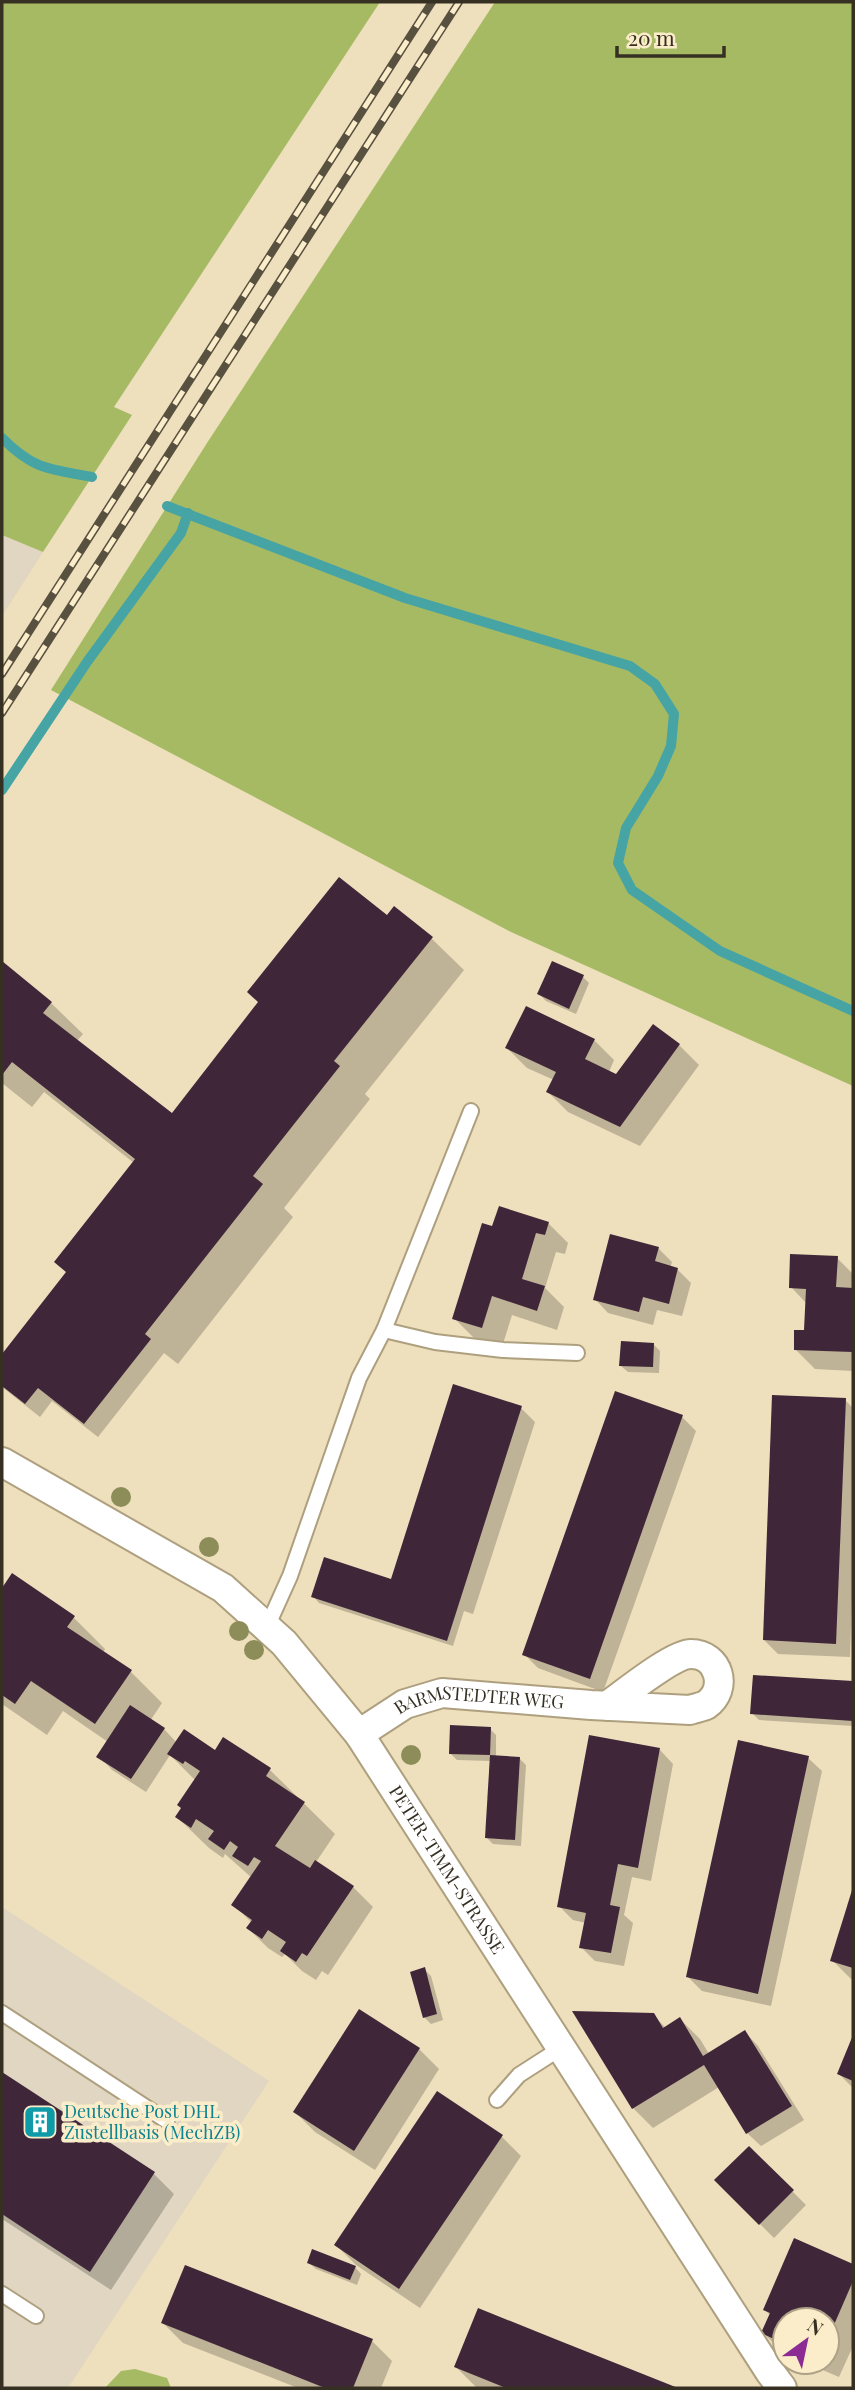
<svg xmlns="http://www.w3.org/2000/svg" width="855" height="2390" viewBox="0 0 855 2390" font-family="'Playfair Display',serif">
<rect width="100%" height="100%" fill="#eedfbd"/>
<g fill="#e0d6c1">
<polygon points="2,535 43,552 2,616"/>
<polygon points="2,1907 269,2081 68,2388 2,2388"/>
</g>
<g fill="#a6ba64">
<polygon points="2,2 380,2 114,407 132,415 43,552 2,535"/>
<polygon points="495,2 853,2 853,1086 511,932 51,690 207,443"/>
<polygon points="135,2369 167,2378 171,2388 105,2388 121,2371"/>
</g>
<g fill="#0003">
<polygon points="394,909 432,939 464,970 365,1094 370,1099 284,1208 293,1217 178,1364 164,1353 98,1437 52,1401 40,1417 2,1387 2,1356 67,1273 134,1163 44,1092 32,1107 2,1083 2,963 51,1003 83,1034 77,1041 172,1116"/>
<polygon points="583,977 589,983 576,1014 546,1001 539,994"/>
<polygon points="653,1026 679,1045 699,1065 640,1146 568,1112 548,1092 554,1080 527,1068 507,1048 594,1040 614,1060 609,1072 617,1076"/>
<polygon points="548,1223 568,1243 565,1254 556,1252 545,1288 564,1307 557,1330 512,1315 502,1347 474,1338 454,1318 494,1228"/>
<polygon points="658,1248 672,1262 670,1268 677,1269 691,1283 682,1316 657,1310 653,1325 608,1313 595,1299"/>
<polygon points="837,1258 853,1274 853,1371 815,1369 795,1349 806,1332 807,1304 791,1287"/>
<polygon points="653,1344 660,1351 659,1373 628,1372 621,1366"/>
<polygon points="845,1400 853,1408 853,1567 850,1657 778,1654 764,1640"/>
<polygon points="521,1408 535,1422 473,1614 464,1611 453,1646 319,1603 313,1596 397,1583"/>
<polygon points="682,1417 696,1431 603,1692 538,1668 524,1654"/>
<polygon points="12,1576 73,1617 105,1649 103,1653 131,1672 162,1703 150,1721 164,1729 177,1743 269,1769 335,1834 316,1862 353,1887 373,1907 328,1975 322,1971 316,1980 302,1971 285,1954 282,1957 268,1948 248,1928 252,1923 234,1905 252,1878 225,1854 223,1858 209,1848 177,1817 196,1781 170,1755 146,1792 112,1770 99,1756 108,1742 63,1711 47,1735 2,1704 2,1591"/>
<polygon points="755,1677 853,1683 853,1726 759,1720 752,1713"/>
<polygon points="490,1729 496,1735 496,1757 519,1758 526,1765 521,1846 493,1844 487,1838 491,1761 457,1760 450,1753"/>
<polygon points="660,1750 673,1764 651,1881 632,1877 624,1915 633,1923 624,1966 595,1961 581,1947 586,1923 573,1920 559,1906"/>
<polygon points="808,1758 822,1771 771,2006 702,1991 688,1977"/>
<polygon points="853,1891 853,1981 832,1960"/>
<polygon points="424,1969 431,1976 443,2020 431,2024 424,2017"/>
<polygon points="575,2013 653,2015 666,2028 680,2019 700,2039 709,2054 745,2032 758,2046 804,2120 761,2146 747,2133 719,2087 653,2128 633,2108"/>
<polygon points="853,2040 853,2088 839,2074"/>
<polygon points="419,2049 439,2069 375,2170 315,2132 295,2112"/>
<polygon points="2,2075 154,2174 174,2194 111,2290 2,2219"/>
<polygon points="501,2136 521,2156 420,2308 356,2265 336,2245"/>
<polygon points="749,2148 806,2205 774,2238 716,2180"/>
<polygon points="795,2240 853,2266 853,2346 839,2377 804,2362 827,2362 827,2320 785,2320 785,2354 763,2333 771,2316 765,2310"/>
<polygon points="309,2263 355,2267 361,2274 357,2285 316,2269"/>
<polygon points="479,2310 674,2388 476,2387 456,2367"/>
<polygon points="163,2323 372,2341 392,2361 381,2388 298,2388 183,2343"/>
</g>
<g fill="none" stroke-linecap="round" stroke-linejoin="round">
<g stroke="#46a4a4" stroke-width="10">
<path d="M 2,438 C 34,470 49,469 92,477"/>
<polyline points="167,506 405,598 630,666 655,684 674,714 671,746 658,776 626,828 618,863 632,890 720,951 853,1011"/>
<polyline points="2,790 87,662 181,533 188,513"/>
</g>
</g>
<g fill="#402639">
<polygon points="339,877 387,915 394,906 433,937 334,1061 340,1066 253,1176 263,1184 145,1334 151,1339 84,1424 38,1388 25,1404 2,1386 2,1354 66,1272 54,1262 135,1159 12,1062 2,1075 2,961 52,1002 43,1013 172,1113 258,1002 247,992"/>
<polygon points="552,961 584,975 569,1009 537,994"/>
<polygon points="526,1006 595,1039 585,1059 616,1074 653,1024 680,1044 620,1127 546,1092 556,1072 505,1048"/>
<polygon points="499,1206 549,1222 545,1235 536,1233 522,1279 545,1286 537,1311 492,1296 482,1328 452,1319 482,1223 492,1226"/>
<polygon points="610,1234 659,1247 655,1261 678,1268 669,1304 643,1297 639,1312 593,1300"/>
<polygon points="790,1254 838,1256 836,1287 853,1288 853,1352 794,1350 794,1330 804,1330 806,1289 789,1288"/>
<polygon points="621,1341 654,1343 653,1367 619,1366"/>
<polygon points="453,1384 522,1406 447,1641 311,1597 324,1557 391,1579"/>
<polygon points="615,1391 683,1415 590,1679 522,1655"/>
<polygon points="772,1395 846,1398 836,1644 763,1640"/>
<polygon points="12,1573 75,1616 67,1627 132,1670 95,1724 31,1681 15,1704 2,1695 2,1588"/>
<polygon points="753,1675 853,1681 853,1721 750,1714"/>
<polygon points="130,1705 165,1728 131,1779 96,1757"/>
<polygon points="450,1725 491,1727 490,1755 449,1754"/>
<polygon points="184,1729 215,1750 223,1737 271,1768 266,1776 305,1802 275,1846 310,1868 315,1860 354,1886 307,1956 302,1953 296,1962 280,1951 286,1942 268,1930 262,1939 246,1928 252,1920 231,1905 261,1861 254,1857 248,1866 232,1856 238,1847 230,1841 224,1850 208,1839 214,1831 196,1819 191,1828 175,1817 181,1808 177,1805 200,1771 185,1761 183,1764 167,1754"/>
<polygon points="589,1735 660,1748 638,1868 618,1864 610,1905 620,1907 611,1953 579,1948 586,1913 557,1907"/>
<polygon points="738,1740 809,1756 758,1994 686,1977"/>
<polygon points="490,1755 520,1757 515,1840 485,1838"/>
<polygon points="853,1887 853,1968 830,1961"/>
<polygon points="425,1967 437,2014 423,2018 410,1972"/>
<polygon points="359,2009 420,2048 354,2151 293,2112"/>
<polygon points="572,2011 654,2013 663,2028 680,2017 703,2056 745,2030 792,2106 746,2134 704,2065 632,2109"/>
<polygon points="853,2035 853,2081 837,2074"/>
<polygon points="2,2072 155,2172 90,2272 2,2214"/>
<polygon points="437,2091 503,2135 399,2289 334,2245"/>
<polygon points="749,2146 794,2190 759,2225 714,2180"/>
<polygon points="794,2238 853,2264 853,2281 827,2341 827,2320 785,2320 785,2344 761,2333 770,2313 763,2310"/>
<polygon points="312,2249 356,2266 350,2280 307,2263"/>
<polygon points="185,2265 373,2339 353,2388 325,2388 161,2323"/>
<polygon points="478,2308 555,2339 678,2388 506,2388 454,2367"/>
</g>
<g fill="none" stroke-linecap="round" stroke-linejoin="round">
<defs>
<g id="lane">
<polyline points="384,1330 435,1342 503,1350 577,1353"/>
<polyline points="267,1627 290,1576 359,1378 384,1330 471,1111"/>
<polyline points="2,2013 167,2121"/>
<polyline points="497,2100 519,2075 561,2048"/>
<polyline points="2,2294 36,2316"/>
</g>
<g id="street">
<path id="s1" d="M 2,1462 L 223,1588 L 284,1643 L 359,1734 L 770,2372 L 782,2388"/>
<path id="s2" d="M 359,1734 L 405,1704 L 442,1693 L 591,1705 L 690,1710 C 695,1708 702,1707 706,1705 C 729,1689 719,1654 691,1654 C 673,1654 624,1694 607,1706"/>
</g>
</defs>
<use href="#lane" stroke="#aea07f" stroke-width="18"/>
<use href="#street" stroke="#aea07f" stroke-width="32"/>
<use href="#lane" stroke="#fff" stroke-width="14"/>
<use href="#street" stroke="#fff" stroke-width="28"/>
<defs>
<g id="rail">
<polyline points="2,674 432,2"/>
<polyline points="2,713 459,2"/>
</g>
</defs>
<use href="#rail" stroke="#595140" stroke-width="8"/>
<use href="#rail" stroke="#fcedca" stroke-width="5" stroke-dasharray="16" stroke-linecap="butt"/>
</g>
<g fill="#8d8d59">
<circle cx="121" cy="1497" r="10"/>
<circle cx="209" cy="1547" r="10"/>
<circle cx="239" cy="1631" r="10"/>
<circle cx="254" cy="1650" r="10"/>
<circle cx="411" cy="1755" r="10"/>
</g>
<defs>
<symbol id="building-square" viewBox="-11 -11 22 22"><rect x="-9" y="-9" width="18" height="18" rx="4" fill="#0f9aa8" stroke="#fcedca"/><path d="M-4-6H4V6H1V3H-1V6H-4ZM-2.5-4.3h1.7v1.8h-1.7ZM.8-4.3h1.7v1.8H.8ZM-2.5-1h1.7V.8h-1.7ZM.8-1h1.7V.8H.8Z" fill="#fff"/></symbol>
</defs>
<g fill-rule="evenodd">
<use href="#building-square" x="21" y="2103" width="38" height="38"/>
</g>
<g text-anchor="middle" stroke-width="7" stroke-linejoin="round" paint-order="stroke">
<g font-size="18" fill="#363023" stroke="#fcedca">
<text dy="6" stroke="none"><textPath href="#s2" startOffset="130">BARMSTEDTER WEG</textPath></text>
<text dy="6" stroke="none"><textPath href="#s1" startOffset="616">PETER-TIMM-STRASSE</textPath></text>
</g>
<g font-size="18" fill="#0d838f" stroke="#fcedca" text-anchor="start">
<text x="64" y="2118">Deutsche Post DHL<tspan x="64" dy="21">Zustellbasis (MechZB)</tspan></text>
</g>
</g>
<rect width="855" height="2390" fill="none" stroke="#363023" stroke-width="7"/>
<g transform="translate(806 2341) rotate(33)"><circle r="33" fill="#fcedca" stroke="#ada187" stroke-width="2"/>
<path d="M0-5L12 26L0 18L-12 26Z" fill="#8b2b93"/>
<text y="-10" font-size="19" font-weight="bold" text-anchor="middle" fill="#363023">N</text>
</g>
<path d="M617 46v10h107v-10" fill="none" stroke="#363023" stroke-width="3.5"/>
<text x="628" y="46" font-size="21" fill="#363023" stroke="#fcedca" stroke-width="5" paint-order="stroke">20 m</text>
</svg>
